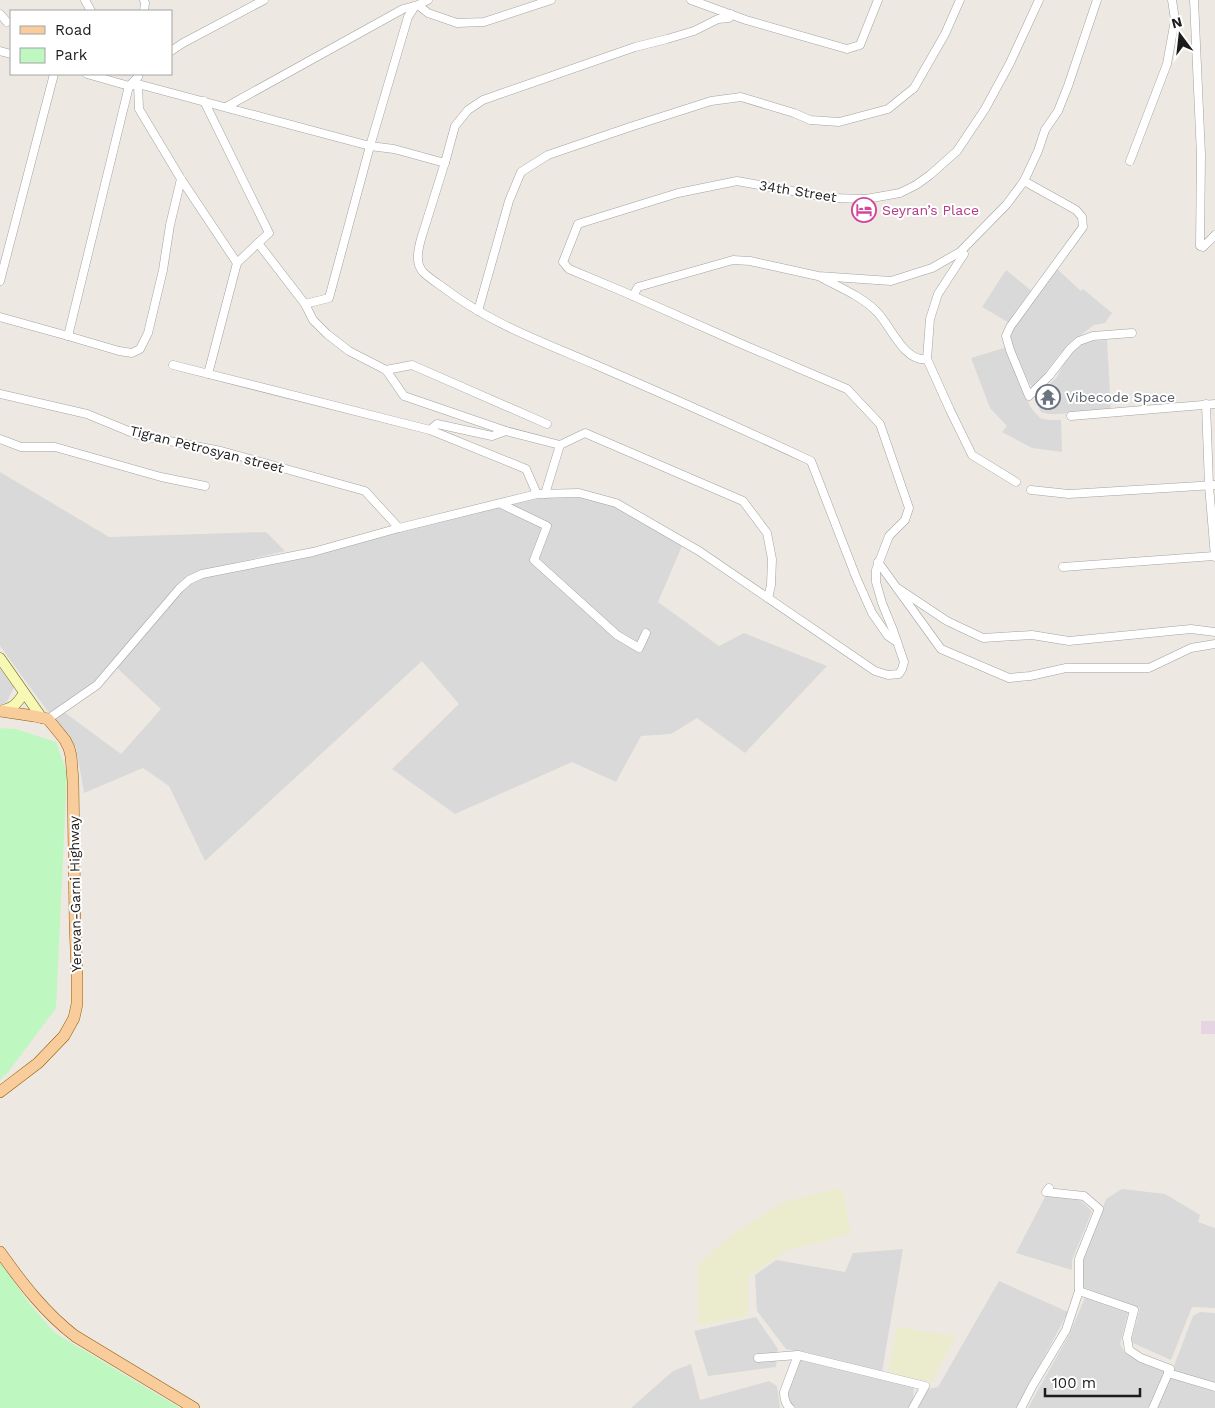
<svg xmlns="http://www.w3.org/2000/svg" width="1215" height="1408" viewBox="0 0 1215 1408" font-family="'Work Sans',sans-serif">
<rect width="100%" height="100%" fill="#ede9e2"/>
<g fill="#dad9d9">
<polygon points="1056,268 1081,291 1083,289 1112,313 1105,323 1094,325 1072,342 1059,355 1033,389 1023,372 1009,339 1011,328"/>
<polygon points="1006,270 1033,292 1011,324 982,307"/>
<polygon points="1107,340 1111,410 1058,414 1048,414 1041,412 1035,400 1037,397 1057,377 1064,363 1080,341"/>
<polygon points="1007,347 1025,394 1031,408 1040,418 1049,420 1061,420 1062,452 1032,448 1002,432 1007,426 990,408 971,358"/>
<polygon points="0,472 109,537 266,532 285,551 205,570 183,581 161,603 95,683 71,700 49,713 0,646"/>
<polygon points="576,496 615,506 682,546 658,602 719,646 744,633 827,666 745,753 697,718 671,734 641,736 616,782 572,762 455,814 392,769 459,704 422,661 205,861 169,786 143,768 84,793 76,747 56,719 64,712 121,754 161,709 116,667 181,590 202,578 313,555 418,526 535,499"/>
<polygon points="0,666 14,687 5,706 0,706"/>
<polygon points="1122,1189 1165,1194 1200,1215 1198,1222 1215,1228 1215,1308 1192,1307 1171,1360 1131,1342 1140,1308 1083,1287 1083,1262 1106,1199"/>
<polygon points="1046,1195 1079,1199 1092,1211 1072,1260 1072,1270 1016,1253"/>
<polygon points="903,1249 882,1372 786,1349 757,1311 755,1275 776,1260 845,1272 853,1253"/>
<polygon points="999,1281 1068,1312 1017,1408 915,1408 928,1389 938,1387"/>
<polygon points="1085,1298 1128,1313 1120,1344 1125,1353 1165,1371 1148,1408 1028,1408 1069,1335"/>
<polygon points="1200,1312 1215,1313 1215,1383 1212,1383 1172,1371 1193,1316"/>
<polygon points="756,1317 778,1349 776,1367 708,1376 694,1331"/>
<polygon points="800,1360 914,1385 913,1403 909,1408 796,1408 790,1404 787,1396"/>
<polygon points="691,1364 700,1400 769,1381 777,1386 780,1408 631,1408 673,1371"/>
<polygon points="1170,1378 1215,1392 1215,1408 1157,1408"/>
</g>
<rect fill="#e6d4e4" x="1201" y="1021" width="14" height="13"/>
<g fill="#ebeccd">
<polygon points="842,1188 851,1234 788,1250 748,1277 748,1316 698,1325 698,1265 730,1236 784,1202"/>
<polygon points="897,1327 956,1336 932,1382 888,1373"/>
</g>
<g fill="#bef8c0">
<polygon points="0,728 16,729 56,742 67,773 56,1008 8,1072 0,1080"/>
<polygon points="0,1262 29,1303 55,1333 180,1408 0,1408"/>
</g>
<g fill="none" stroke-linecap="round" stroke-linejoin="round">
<defs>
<g id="minor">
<polyline points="85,0 91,11"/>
<polyline points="144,0 145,3 144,11"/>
<polyline points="691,0 746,20 847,49 860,45 878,0"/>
<polyline points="1194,0 1201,155 1200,246 1203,247 1215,235"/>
<polyline points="418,5 428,13 457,23 484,22 551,0"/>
<polyline points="0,14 7,22"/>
<path d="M 731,14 L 729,18 L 718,19 L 694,31 L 667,39 L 635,47 L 483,100 L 468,110 L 455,126 L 446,159 L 421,239 C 418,250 415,263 423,272 C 429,278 437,283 444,288 C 489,323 545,343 596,365 C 668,396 740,428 811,461 L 856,577 L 872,613 L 888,636 L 897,642"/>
<polyline points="0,51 11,54"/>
<polyline points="171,51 183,43 264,0"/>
<polyline points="87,74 129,86 138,84 370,146 394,149 445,163"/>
<polyline points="138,84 139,109 181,179 237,263"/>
<polyline points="204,101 269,233 258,243"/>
<polyline points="226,107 403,9 418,5 428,0"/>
<polyline points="1130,161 1167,64 1175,20 1172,0"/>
<polyline points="1024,181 1076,210 1082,217 1083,227 1010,327 1006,336 1010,350 1029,396 1049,376 1070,349 1079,341 1093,336 1132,333"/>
<polyline points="964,254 938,294 930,319 927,359 950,410 972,455 1016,482"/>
<path d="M 822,278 C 841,288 863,297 878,313 C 891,327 905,363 927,359"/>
<polyline points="0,281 54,74"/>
<polyline points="633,296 638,287 733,260 750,261 818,276 891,281 932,268 960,252 1007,204 1024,181 1038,151 1045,130 1058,111 1068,86 1097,0"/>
<polyline points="305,304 329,298 370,146 408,17 415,6"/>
<polyline points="478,311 509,201 521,172 548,155 630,127 711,101 741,97 794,113 810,120 839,122 888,109 914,88 945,34 960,0"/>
<polyline points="0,317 68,336 129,86 138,77 139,74"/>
<polyline points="68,336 119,351 132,353 140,349 148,333 163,270 170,225 181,179"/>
<polyline points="173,365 430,430 526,469 537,494"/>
<polyline points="386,370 412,365 547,424"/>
<polyline points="208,374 237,263 258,243 305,304 313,320 327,334 349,351 386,370 404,396 506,431 492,436 437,424 430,430"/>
<polyline points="0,394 87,414 138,435 221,451 365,491 399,528"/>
<polyline points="1206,404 1209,485 1215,557"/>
<polyline points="1071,416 1215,404"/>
<polyline points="506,431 560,445 545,494"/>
<polyline points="0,439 21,447 55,447 161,477 205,486"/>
<polyline points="560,445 585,433 743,501 767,533 772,559 771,585 768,598"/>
<polyline points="1031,490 1069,494 1215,485"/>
<polyline points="501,504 547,526 534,560 617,635 639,648 646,633"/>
<polyline points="878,562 941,649 1009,678 1030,676 1066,668 1149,668 1191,648 1215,644"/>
<polyline points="1063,567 1214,556"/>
<polyline points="899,589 947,621 983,638 1032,635 1069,641 1191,629 1215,632"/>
<polyline points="48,719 97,685 179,589 189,580 202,574 313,552 399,528 537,494 579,493 616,503 699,551 875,671 888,675 899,674 902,669 904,662 893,630 882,603 876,582 876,570 889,536 905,520 909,508 880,424 847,389 737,342 624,292 569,269 563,262 578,224 678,193 737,181 831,198 866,199 900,193 916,185 930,175 957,151 985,109 1010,63 1039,0"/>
<polyline points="1079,1291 1134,1310 1127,1338 1129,1350 1141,1358 1170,1369 1153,1408"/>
<polyline points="758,1358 798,1355 925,1386 913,1408"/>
<polyline points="1168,1373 1215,1387"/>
<path d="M 790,1408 C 785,1404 784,1399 784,1392 L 798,1355"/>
<polyline points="1021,1408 1033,1385 1066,1330 1079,1291 1079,1259 1099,1209 1084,1196 1046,1192 1049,1188"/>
</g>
<g id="secondary">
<polyline points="0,658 42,718"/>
<path d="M 0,711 C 13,708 17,704 24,693"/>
</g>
<g id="primary">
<polyline points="0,711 34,716 48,719 65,740 69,748 71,756 73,781 75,922 77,975 77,1004 74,1018 64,1036 38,1063 0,1092"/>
<path d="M 0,1252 C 22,1283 45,1313 75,1336 L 194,1408"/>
</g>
</defs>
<use href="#minor" stroke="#a3a3a3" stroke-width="9"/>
<use href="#secondary" stroke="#696f07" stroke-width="11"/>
<use href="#primary" stroke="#915b03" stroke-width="12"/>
<use href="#minor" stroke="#fff" stroke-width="8"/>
<use href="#secondary" stroke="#f8f8b6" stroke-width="10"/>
<use href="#primary" stroke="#f9cc9b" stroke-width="11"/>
</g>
<defs>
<symbol id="hotel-ring" viewBox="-11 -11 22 22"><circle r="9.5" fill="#fff" stroke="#d1479c" stroke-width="1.5"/><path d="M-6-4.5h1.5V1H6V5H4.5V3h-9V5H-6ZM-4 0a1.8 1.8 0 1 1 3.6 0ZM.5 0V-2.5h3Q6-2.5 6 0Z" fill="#d1479c"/></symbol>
<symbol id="temple-ring" viewBox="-11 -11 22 22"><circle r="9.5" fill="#fff" stroke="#6b7280" stroke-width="1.5"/><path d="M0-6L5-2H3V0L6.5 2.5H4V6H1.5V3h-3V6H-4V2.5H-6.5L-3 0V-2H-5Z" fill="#6b7280"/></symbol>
</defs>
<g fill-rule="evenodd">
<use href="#hotel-ring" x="850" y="196" width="28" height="28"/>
<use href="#temple-ring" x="1034" y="383" width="28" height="28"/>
</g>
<g text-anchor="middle" stroke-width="4" stroke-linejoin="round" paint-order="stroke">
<g font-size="14" fill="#1c1c1c" stroke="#fff">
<text transform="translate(798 191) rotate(9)" y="5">34th Street</text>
<text transform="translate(207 449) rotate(14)" y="5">Tigran Petrosyan street</text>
<text transform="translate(75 894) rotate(-91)" y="5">Yerevan-Garni Highway</text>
</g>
<g font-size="14" fill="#b23c85" stroke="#fff" text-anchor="start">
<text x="882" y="215">Seyran’s Place</text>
</g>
<g font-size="14" fill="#5b616d" stroke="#fff" text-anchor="start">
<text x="1066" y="402">Vibecode Space</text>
</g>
</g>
<rect x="10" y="10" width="162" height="65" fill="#ffffff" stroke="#a4a4a4"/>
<rect x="20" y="26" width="25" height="8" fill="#f9cc9b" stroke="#a4a4a4"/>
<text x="55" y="35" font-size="15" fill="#1c1c1c">Road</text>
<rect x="20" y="48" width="25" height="15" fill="#bef8c0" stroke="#a4a4a4"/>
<text x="55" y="60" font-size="15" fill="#1c1c1c">Park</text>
<g transform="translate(1180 35) rotate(345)" stroke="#ffffff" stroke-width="4" paint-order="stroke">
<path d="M0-4L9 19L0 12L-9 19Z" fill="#1c1c1c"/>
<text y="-8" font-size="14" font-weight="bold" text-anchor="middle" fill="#1c1c1c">N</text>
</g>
<path d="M1045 1388v8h95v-8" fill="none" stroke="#1c1c1c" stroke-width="2.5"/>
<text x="1052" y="1388" font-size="15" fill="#1c1c1c" stroke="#ffffff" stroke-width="4" paint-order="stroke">100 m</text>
</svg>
